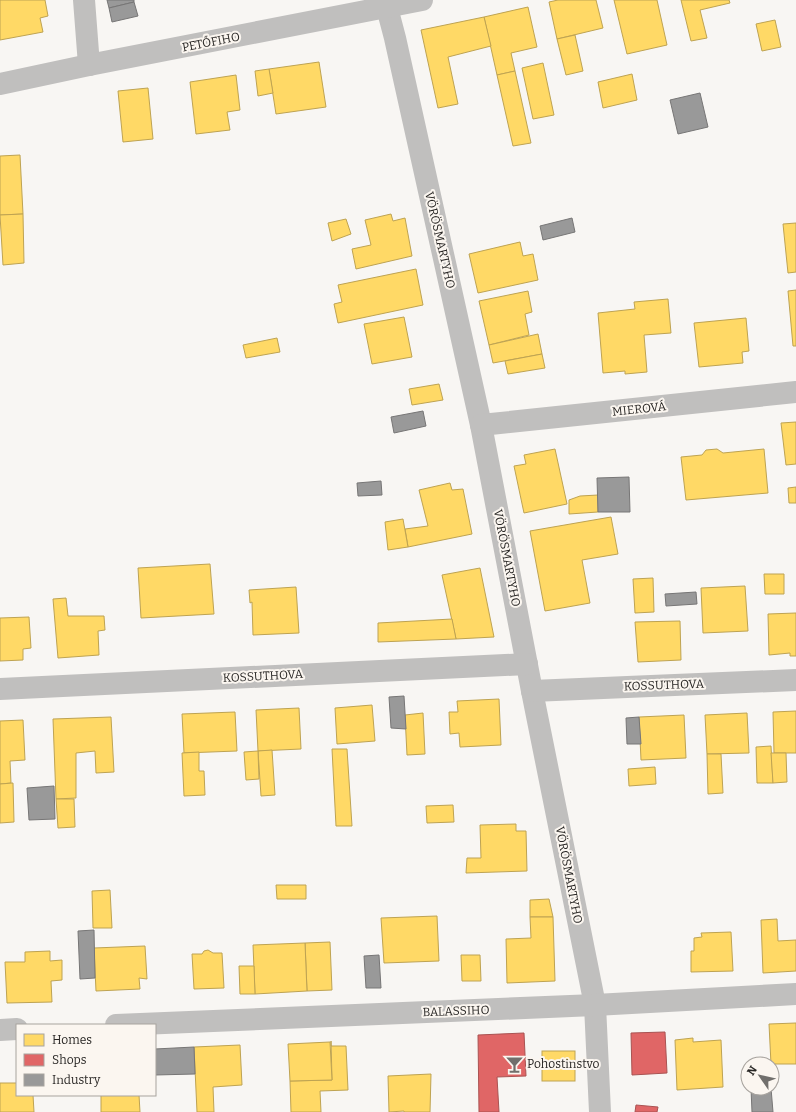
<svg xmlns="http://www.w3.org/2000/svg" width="796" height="1112" viewBox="0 0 796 1112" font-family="Bitter,serif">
<rect width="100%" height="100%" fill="#f8f6f3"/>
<g fill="#ffd966" stroke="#bea352">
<polygon points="0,0 45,0 48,16 40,18 43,32 0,40"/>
<polygon points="558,0 596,0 603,28 557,39 549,2"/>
<polygon points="614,0 657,0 667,45 627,54"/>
<polygon points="681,0 729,0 730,3 700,10 707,38 691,41"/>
<polygon points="528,7 537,47 511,53 515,71 497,75 484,17"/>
<polygon points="484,17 491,46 448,57 458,104 438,108 421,30"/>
<polygon points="775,20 781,47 762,51 756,24"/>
<polygon points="575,35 583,71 566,75 557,39"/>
<polygon points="319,62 326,107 276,114 269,69"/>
<polygon points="543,63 554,115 533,119 522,68"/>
<polygon points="269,69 273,93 258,96 255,71"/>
<polygon points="515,71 531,143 513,146 497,75"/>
<polygon points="632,74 637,100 603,108 598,82"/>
<polygon points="236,75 240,110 227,112 230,130 196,134 190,82"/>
<polygon points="148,88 153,139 123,142 118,91"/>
<polygon points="20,155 23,214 0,215 0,156"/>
<polygon points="23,214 24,263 3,265 0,215"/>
<polygon points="391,214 393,221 405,218 412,256 356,269 352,249 371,245 365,220"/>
<polygon points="346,219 351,234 332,241 328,223"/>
<polygon points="796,223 796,272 788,273 783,224"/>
<polygon points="520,242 523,256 533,254 538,280 478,293 469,254"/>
<polygon points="416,269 423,305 338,323 334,304 342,302 338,285"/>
<polygon points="796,290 796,346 793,346 788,291"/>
<polygon points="528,291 532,312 525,314 529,335 489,345 479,301"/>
<polygon points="668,299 671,333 644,335 647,372 625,374 625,371 603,373 598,313 635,309 634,302"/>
<polygon points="404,317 412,357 372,364 364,324"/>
<polygon points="746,318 749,351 742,352 743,363 699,367 694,323"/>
<polygon points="538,334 542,354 493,363 489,345"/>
<polygon points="277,338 280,352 246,358 243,345"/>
<polygon points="542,354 545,368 508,374 505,361"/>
<polygon points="439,384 443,400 412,405 409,389"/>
<polygon points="796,422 796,464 786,465 781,423"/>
<polygon points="555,449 567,504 524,513 514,466 526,464 524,455"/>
<polygon points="717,449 723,453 764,449 768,493 686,500 681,457 702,455 706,450"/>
<polygon points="450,483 452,490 463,489 472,534 408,547 405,529 428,526 419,490"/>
<polygon points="796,487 796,503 789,503 788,488"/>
<polygon points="598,495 598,512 569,514 569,500 580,496"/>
<polygon points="611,517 618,554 582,560 590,603 545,611 530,531"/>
<polygon points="403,519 408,547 388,550 385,522"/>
<polygon points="210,564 214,614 141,618 138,568"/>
<polygon points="480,568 494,637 456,639 442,575"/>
<polygon points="764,574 784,574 784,594 765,594"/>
<polygon points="653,578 654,612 635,613 633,579"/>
<polygon points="745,586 748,631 703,633 701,588"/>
<polygon points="296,587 299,633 253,635 252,602 250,603 249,590"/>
<polygon points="66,598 68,616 104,616 105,630 98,631 99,655 58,658 53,599"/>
<polygon points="796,613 796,656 790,656 790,653 769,655 768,614"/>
<polygon points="29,617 31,648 23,649 23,660 0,661 0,618"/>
<polygon points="452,619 456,639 378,642 378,623"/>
<polygon points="680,621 681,660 638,662 635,622"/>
<polygon points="499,699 501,745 460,747 459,733 450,734 449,712 458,712 457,701"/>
<polygon points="372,705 375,741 337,744 335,708"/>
<polygon points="299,708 301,749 258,751 256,710"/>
<polygon points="796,711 796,753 774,753 773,712"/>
<polygon points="235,712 237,751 184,753 182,714"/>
<polygon points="423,713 425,754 407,755 405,715"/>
<polygon points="747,713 749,753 707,754 705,715"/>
<polygon points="684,715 686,758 641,760 639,717"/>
<polygon points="111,717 114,772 96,773 95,751 76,753 76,798 56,799 53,719"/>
<polygon points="23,720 25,760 10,761 11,783 0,784 0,721"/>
<polygon points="771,746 773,783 757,783 756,747"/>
<polygon points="332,749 347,749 352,826 336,826"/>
<polygon points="272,750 275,795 261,796 258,751"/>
<polygon points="258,751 259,779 246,780 244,752"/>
<polygon points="199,752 199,771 204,771 205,795 184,796 182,753"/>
<polygon points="771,753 786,753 787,782 773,783"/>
<polygon points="707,754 721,754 723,793 708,794"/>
<polygon points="655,767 656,784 629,786 628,769"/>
<polygon points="13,783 14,822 0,823 0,784"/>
<polygon points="56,799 74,799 75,827 58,828"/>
<polygon points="453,805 454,822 427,823 426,806"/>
<polygon points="516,824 516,831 526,831 527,871 466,873 467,858 481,858 480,825"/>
<polygon points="276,885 306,885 306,899 277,899"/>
<polygon points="110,890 112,928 93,928 92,891"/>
<polygon points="549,899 553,917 530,917 530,900"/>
<polygon points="437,916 439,961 384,963 381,918"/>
<polygon points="530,917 553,917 555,981 507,983 506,939 531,938"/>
<polygon points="777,919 778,941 796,940 796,971 763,973 761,920"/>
<polygon points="731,932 733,971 691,972 691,951 694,951 694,938 702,937 701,933"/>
<polygon points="330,942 332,990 307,991 305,943"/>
<polygon points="305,943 307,991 255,994 253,945"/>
<polygon points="145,946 147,979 139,978 140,989 96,991 94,948"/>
<polygon points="208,950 213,953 222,953 224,988 194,989 192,954 202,954 204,951"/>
<polygon points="50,951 50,961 62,960 62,980 51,981 52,1002 7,1003 5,962 25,962 25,952"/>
<polygon points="461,955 480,955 481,981 462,981"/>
<polygon points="239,966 254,966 255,994 240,994"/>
<polygon points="796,1023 796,1064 771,1064 769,1024"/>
<polygon points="693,1038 693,1042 721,1040 723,1087 677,1090 675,1040"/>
<polygon points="331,1041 331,1046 346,1046 348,1090 320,1091 321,1112 291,1112 290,1081 332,1080"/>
<polygon points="330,1042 332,1080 290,1081 288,1044"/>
<polygon points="240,1045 242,1085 213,1087 214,1112 197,1112 194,1047"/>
<rect x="542" y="1051" width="33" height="30"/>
<polygon points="431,1074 430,1112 404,1112 404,1111 389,1112 388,1076"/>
<polygon points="0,1083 17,1083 17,1095 33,1095 34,1112 0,1112"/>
<polygon points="101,1095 139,1095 140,1112 101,1112"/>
</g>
<g fill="#e06666" stroke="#a95352">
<polygon points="665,1032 667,1073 632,1075 631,1033"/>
<polygon points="524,1033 526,1076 497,1077 499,1112 479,1112 478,1035"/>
<polygon points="636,1105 658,1107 657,1112 635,1112"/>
</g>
<g fill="#999" stroke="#777676">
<polygon points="107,0 134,0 134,2 109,8"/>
<polygon points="134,2 138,16 112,22 109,8"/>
<polygon points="700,93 708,127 678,134 670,100"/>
<polygon points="572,218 575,232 543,240 540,226"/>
<polygon points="423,411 426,426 394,433 391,417"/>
<polygon points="629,477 630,512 598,512 597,478"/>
<polygon points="381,481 382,495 358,496 357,483"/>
<polygon points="696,592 697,604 666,606 665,594"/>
<polygon points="404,696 406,729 391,728 389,697"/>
<polygon points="639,717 641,744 627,744 626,718"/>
<polygon points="54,786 55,819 29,820 27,788"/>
<polygon points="94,930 95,978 80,979 78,931"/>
<polygon points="379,955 381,988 366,988 364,956"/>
<polygon points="194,1047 195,1074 155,1075 155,1049"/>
<polygon points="751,1088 771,1088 773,1112 752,1112"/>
</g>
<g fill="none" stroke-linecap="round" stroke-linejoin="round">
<g stroke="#c0bfbe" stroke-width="22">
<polyline points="84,0 89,65"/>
<polyline points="385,0 395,38 481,425 532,691 595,1005 600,1112"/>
<polyline points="0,84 89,65 422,0"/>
<polyline points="481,425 796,392"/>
<polyline points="0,689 527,664"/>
<polyline points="532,691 796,680"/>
<polyline points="116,1025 595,1005 796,994"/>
<polyline points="0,1030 17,1029"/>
</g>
</g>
<defs>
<symbol id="bar-bare" viewBox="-9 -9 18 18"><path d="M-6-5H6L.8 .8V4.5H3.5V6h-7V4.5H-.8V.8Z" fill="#716f6c" stroke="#fbf6f0" stroke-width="2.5" paint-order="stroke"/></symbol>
</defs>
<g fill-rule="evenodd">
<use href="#bar-bare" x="502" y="1052" width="25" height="25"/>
</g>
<g text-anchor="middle" stroke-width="4" stroke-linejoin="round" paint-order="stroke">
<g font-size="12" fill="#282624" stroke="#fbf6f0">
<text transform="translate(211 42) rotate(-11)" y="4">PETŐFIHO</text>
<text transform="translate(440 240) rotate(77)" y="4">VÖRÖSMARTYHO</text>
<text transform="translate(639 409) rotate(-6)" y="4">MIEROVÁ</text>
<text transform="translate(507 558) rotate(79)" y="4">VÖRÖSMARTYHO</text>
<text transform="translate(263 676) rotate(-3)" y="4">KOSSUTHOVA</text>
<text transform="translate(664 685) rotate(-2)" y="4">KOSSUTHOVA</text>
<text transform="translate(569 875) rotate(79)" y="4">VÖRÖSMARTYHO</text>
<text transform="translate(456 1011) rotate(-2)" y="4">BALASSIHO</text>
</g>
<g font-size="12" fill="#282624" stroke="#fbf6f0" text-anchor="start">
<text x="527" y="1068">Pohostinstvo</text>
</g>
</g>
<rect x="16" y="1024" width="140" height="72" fill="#fbf6f0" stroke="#a7a39e"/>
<rect x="24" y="1034" width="20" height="12" fill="#ffd966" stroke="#a7a39e"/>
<text x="52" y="1044" font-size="12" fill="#282624">Homes</text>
<rect x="24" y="1054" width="20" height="12" fill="#e06666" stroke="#a7a39e"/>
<text x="52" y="1064" font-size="12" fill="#282624">Shops</text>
<rect x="24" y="1074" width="20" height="12" fill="#999999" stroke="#a7a39e"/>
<text x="52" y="1084" font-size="12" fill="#282624">Industry</text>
<g transform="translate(760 1076) rotate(304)"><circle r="19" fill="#fbf6f0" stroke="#a7a39e"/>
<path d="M0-3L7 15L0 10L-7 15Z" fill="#716f6c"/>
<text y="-6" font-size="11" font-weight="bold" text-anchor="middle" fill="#282624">N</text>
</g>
</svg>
